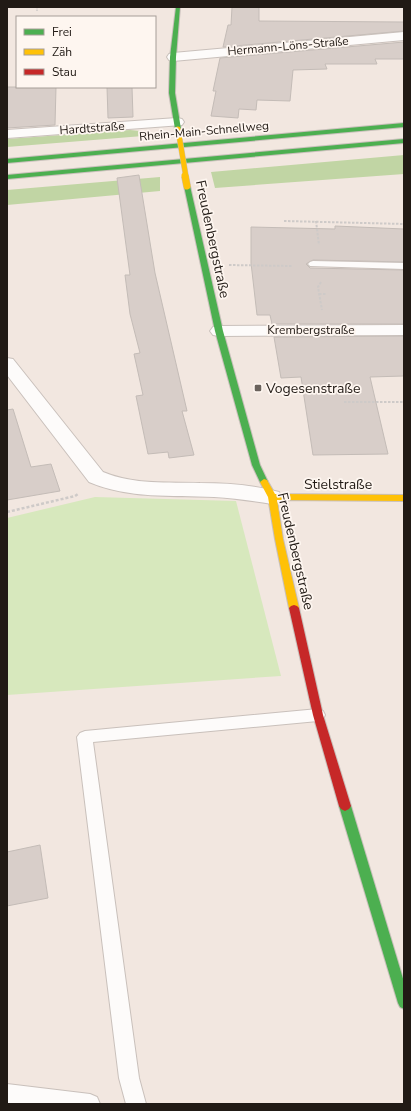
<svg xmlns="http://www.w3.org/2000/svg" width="411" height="1111" viewBox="0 0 411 1111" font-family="'Nunito Sans',sans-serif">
<rect width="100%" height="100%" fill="#f2e7e0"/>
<polygon fill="#d7e8bd" points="95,497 236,501 281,676 7,695 7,518"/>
<g fill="#c1d5a4">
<polygon points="130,130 140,131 143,132 143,136 7,147 7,139"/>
<polygon points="404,155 404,174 215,188 211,172"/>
<polygon points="160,177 160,191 7,205 7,190"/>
</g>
<g fill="#d8cec9" stroke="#c4bcb7">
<polygon points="232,7 259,7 259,21 404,22 404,31 223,47 228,25 231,25"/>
<polygon points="404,42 404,59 375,59 377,64 325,64 327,69 293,70 290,101 257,100 256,110 239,109 238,118 211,116 216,91 213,91 220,58"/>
<polygon points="7,87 56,87 55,125 7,128"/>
<polygon points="107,87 132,87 133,117 108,118"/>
<polygon points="139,175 155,273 187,411 182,411 194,455 169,458 168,452 148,454 136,396 143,395 134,354 140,353 130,314 125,275 130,275 117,178"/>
<polygon points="335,226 404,229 404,262 313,260 306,264 310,268 404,270 404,324 272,324 270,315 257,315 251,263 251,227 335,229"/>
<polygon points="404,336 404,376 370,377 388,454 313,455 301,377 281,378 274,337"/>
<polygon points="13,409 31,467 51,464 60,491 7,500 7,410"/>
<polygon points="40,845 48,898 7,906 7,852"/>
</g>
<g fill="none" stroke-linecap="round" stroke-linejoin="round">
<defs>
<g id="lane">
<polygon points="313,261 404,263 404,269 310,266 308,264 310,262"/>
<polygon points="318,709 323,711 325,715 323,719 318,721 93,742 139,1078 146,1104 126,1104 119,1078 77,737 80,733 85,731"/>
<polygon points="7,1084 90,1094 97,1097 100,1104 7,1104"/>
</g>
<g id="street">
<polygon points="404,32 404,40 173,61 169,60 167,57 169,54 173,53"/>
<polygon points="177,118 182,119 184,122 182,125 7,138 7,130"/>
<polygon points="404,325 404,335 219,336 213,335 210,331 213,327 219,326"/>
<path d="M 7,358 L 13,359 L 103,472 C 134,485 168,482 200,483 C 226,483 254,485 279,492 L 282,497 L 279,502 L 272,504 C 253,501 233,498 214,497 C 171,495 129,499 89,482 L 7,375 Z"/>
</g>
<g id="fast">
<polygon points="176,7 180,7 176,57 175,93 181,129 178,131 175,129 169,93 170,57"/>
<polygon points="404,123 404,127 7,163 7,159"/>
<polygon points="404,139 404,143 7,179 7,175"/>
<polygon points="187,184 190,186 223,331 260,465 268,482 264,485 260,482 252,465 215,331 184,186"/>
<polygon points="345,801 349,803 351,806 404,982 404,1009 400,1007 398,1003 339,806 341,803"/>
</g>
<polygon id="slow" points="264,479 267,480 275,494 404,495 404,501 277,500 283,539 299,608 297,610 291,610 289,608 275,539 268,497 260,482"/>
<polygon id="jam" points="294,605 297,606 299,608 323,715 351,806 349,809 345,811 341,809 339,806 313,715 289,608 291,606"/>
</defs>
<use href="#lane" stroke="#c9c0bb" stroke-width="2"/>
<use href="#street" stroke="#c9c0bb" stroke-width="2"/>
<use href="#fast" stroke="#c9c0bb" stroke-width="2"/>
<use href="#slow" stroke="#c9c0bb" stroke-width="2"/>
<use href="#jam" stroke="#c9c0bb" stroke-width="2"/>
<polyline stroke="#cecac8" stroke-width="1.5" stroke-dasharray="1.5 1" stroke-linecap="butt" points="37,7 37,11"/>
<g stroke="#cecac8" stroke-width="2" stroke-dasharray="2.5 1.5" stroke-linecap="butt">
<polyline points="284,221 404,224"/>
<polyline points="316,221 319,245"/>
<polyline points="229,265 292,266"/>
<polyline points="321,282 318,287 322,310"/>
<polyline points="319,294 326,294"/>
<polyline points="344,402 404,402"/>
</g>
<polyline stroke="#cecac8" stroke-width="2.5" stroke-dasharray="3 2" stroke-linecap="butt" points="7,512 75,496 78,494"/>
<use href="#lane" fill="#fdfbfa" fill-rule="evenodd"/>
<use href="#street" fill="#fdfbfa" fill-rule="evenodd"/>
<use href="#fast" fill="#4caf50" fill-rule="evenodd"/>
<use href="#slow" fill="#ffc107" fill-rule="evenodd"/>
<use href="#jam" fill="#c62828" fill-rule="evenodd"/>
<defs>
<polyline id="slow-bridge-far1" points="178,129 186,177"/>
<polyline id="slow-bridge" points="185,176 187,186"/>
</defs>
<use href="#slow-bridge-far1" stroke="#c9c0bb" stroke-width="6" stroke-linecap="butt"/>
<use href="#slow-bridge" stroke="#c9c0bb" stroke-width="8" stroke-linecap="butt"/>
<use href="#slow-bridge-far1" stroke="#ffc107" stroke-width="5"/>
<use href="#slow-bridge" stroke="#ffc107" stroke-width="7"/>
</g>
<rect fill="#6a625c" stroke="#fef6f0" stroke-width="1.5" x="254" y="384" width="8" height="8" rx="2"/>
<g text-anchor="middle" stroke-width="3.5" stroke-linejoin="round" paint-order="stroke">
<g font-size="12" fill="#211a15" stroke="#fef6f0">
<text transform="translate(288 46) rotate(-5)" y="4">Hermann-Löns-Straße</text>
<text transform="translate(92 128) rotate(-4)" y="4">Hardtstraße</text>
<text transform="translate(204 131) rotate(-5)" y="4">Rhein-Main-Schnellweg</text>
<text x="311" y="334">Krembergstraße</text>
</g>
<g font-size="14" fill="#211a15" stroke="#fef6f0">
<text transform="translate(213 239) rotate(78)" y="5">Freudenbergstraße</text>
<text x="338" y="489">Stielstraße</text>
<text transform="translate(296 551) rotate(77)" y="5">Freudenbergstraße</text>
</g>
<g font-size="14" fill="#211a15" stroke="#fef6f0" text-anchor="start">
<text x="266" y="393">Vogesenstraße</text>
</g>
</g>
<rect width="411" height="1111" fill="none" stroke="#211a15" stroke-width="16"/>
<rect x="16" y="16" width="140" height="72" fill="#fef6f0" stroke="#a69e98"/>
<rect x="24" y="29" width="20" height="6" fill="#4caf50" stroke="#a69e98"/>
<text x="52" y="36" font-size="12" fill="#211a15">Frei</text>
<rect x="24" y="49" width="20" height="6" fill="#ffc107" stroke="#a69e98"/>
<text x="52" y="56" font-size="12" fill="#211a15">Zäh</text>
<rect x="24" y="69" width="20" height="6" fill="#c62828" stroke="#a69e98"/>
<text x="52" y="76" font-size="12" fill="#211a15">Stau</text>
</svg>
